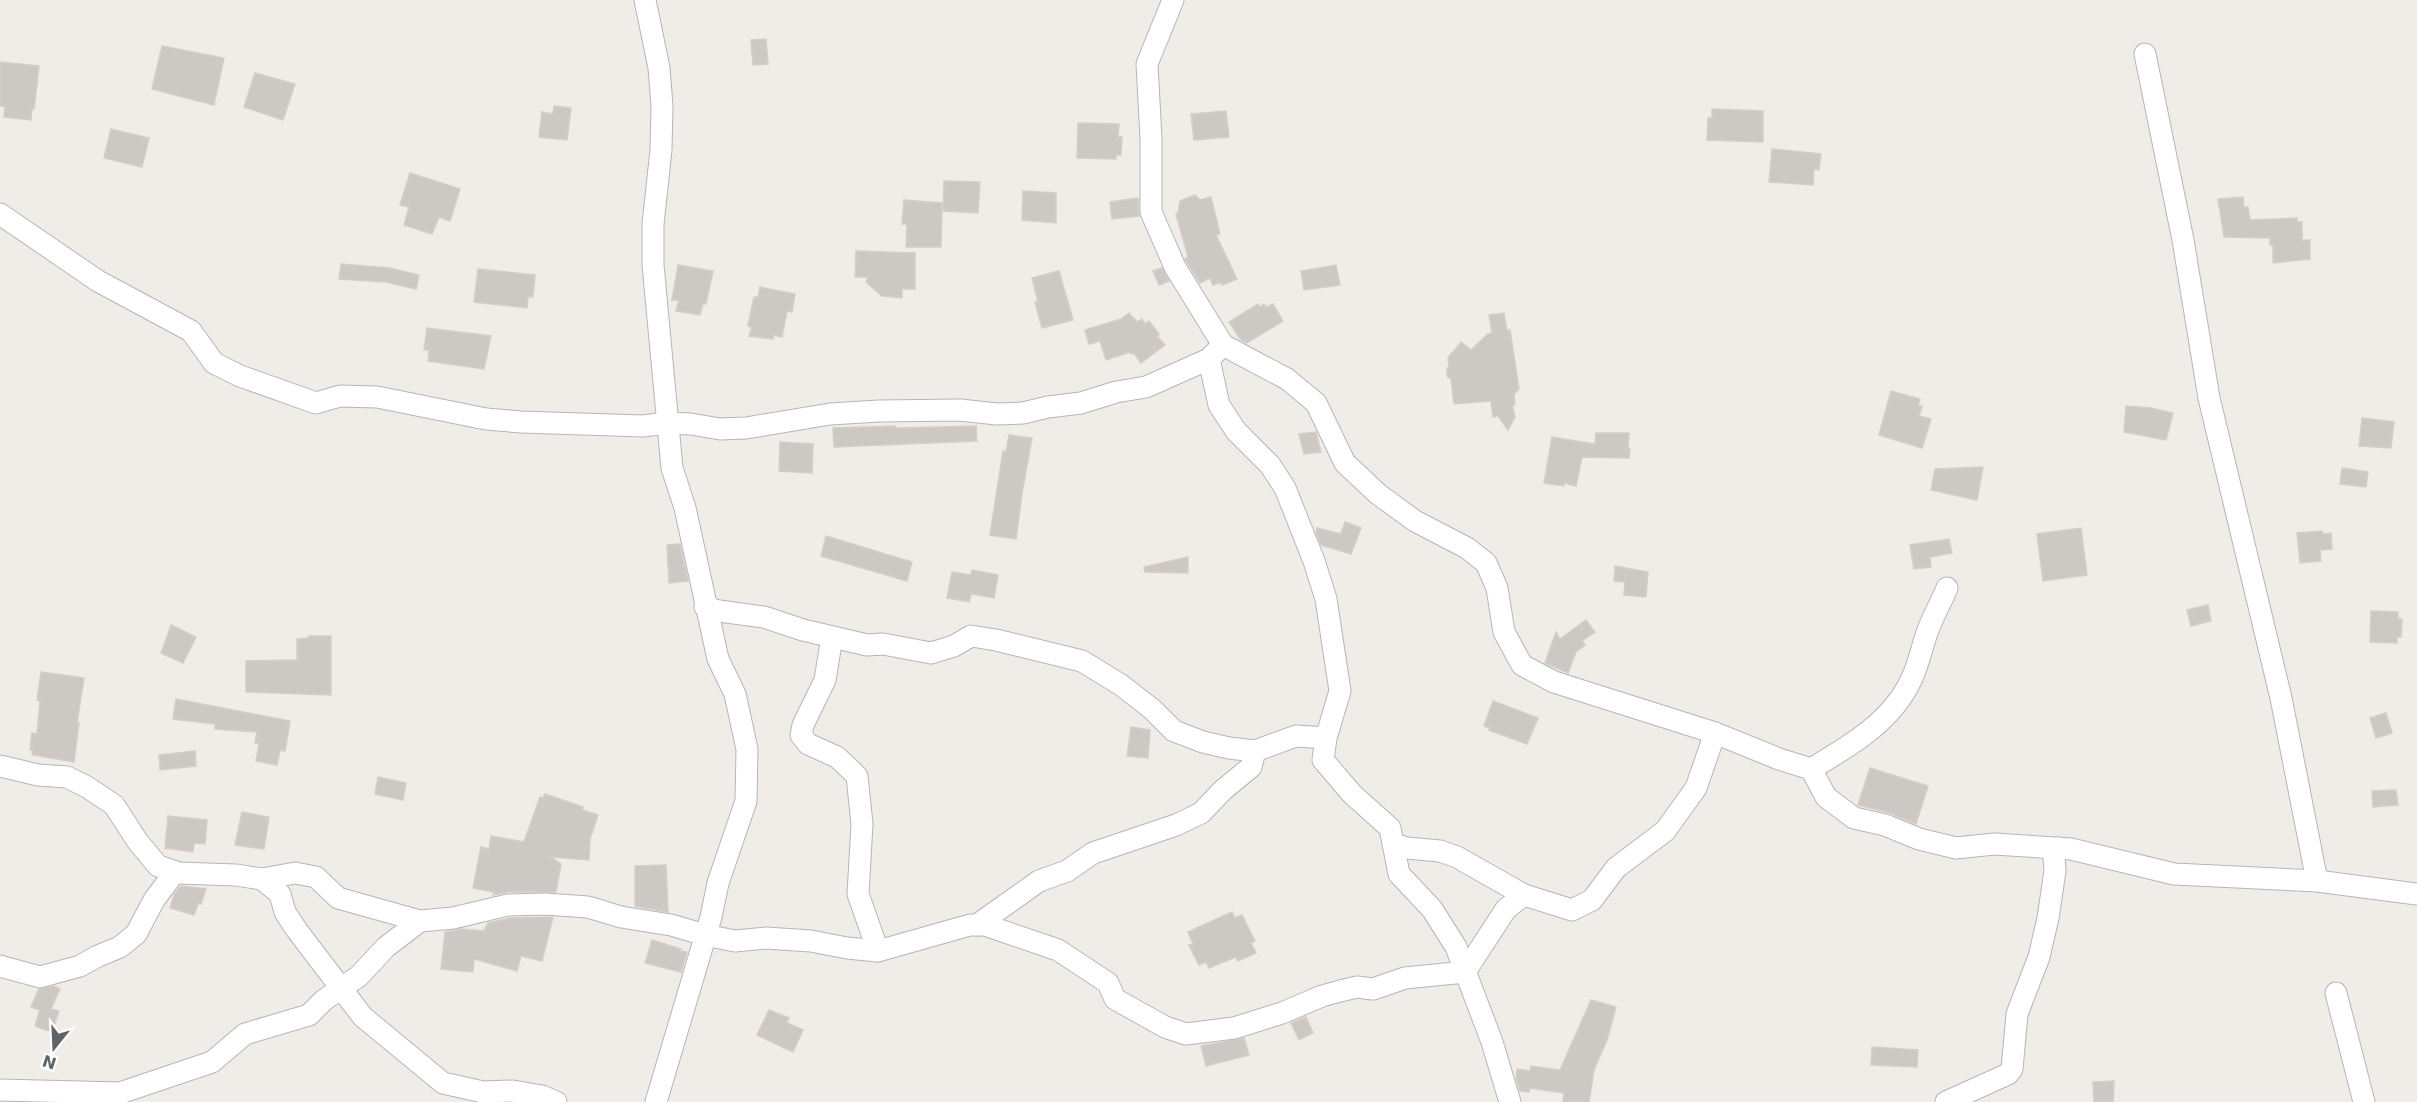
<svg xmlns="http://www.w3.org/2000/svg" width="2417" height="1102" viewBox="0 0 2417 1102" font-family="'DejaVu Sans',sans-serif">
<rect width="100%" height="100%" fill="#f0ede8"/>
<g fill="#ccc8c4" stroke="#d5cec6" stroke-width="1.5">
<polygon points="766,39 768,64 753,65 751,40"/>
<polygon points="162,46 224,58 214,105 152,89"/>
<polygon points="0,62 39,66 34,109 32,109 31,120 4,117 5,106 0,106"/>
<polygon points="255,73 295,84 283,120 244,107"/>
<polygon points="554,106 571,108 567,140 539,137 542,112 553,114"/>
<polygon points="1712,109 1763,111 1763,142 1707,140 1708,118 1712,118"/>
<polygon points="1226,111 1229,137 1194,140 1191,114"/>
<polygon points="1078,123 1119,124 1118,137 1122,137 1121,155 1116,155 1116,159 1077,158"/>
<polygon points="111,129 149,138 142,167 104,158"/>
<polygon points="1772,149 1821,154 1819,170 1814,169 1813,185 1769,182"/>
<polygon points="410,173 460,189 450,221 439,217 432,234 404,225 409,207 400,205"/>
<polygon points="944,181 980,182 978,213 943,211"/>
<polygon points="1023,191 1056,193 1056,223 1022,220"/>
<polygon points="1195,195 1200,200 1211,197 1220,234 1216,235 1237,279 1222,285 1221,282 1213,285 1210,278 1200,283 1185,259 1188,257 1176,214 1178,213 1180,201"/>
<polygon points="2243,197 2244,207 2248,207 2250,220 2297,218 2297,222 2302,222 2302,240 2310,240 2310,259 2273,263 2273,245 2270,245 2270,238 2224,237 2218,199"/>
<polygon points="1138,198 1139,216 1112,219 1110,202"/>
<polygon points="904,200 942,203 941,247 906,247 907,224 902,224"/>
<polygon points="856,251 915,253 915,289 902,289 902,298 882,296 866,282 868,277 855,277"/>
<polygon points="341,264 390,268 419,275 416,289 386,282 339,279"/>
<polygon points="678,265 713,271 706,304 703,303 700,315 676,311 679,300 672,300"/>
<polygon points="1336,265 1340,285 1304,290 1301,271"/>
<polygon points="1162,268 1169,281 1159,285 1153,271"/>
<polygon points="478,269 535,275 533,297 528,297 527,308 474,302"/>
<polygon points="1059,271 1073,320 1042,328 1035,302 1038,301 1032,278"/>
<polygon points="760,287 795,294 792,312 787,311 782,337 774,335 773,339 749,336 752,327 748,326 754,297 758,297"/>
<polygon points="1258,304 1260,307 1264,304 1266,307 1273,304 1283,321 1247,343 1241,340 1229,322"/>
<polygon points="1129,313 1137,322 1142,319 1145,324 1149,321 1159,334 1157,336 1165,345 1141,363 1134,353 1131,354 1130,352 1106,360 1100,341 1089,344 1085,330 1121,319"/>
<polygon points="1504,313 1507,331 1510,330 1519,389 1514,394 1515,405 1512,405 1515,417 1508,430 1498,416 1493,417 1491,401 1454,404 1451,379 1447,376 1447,370 1449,365 1448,358 1461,342 1471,350 1488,334 1492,333 1489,315"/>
<polygon points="427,328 491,336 484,369 428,361 429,350 424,350"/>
<polygon points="1891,391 1920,399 1918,405 1922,406 1919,416 1931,419 1922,448 1879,435"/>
<polygon points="2126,406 2151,408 2173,413 2166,440 2124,432"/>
<polygon points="2362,418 2394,422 2391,448 2359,446"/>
<polygon points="895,426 895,428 976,426 977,441 834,447 833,428"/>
<polygon points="1316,432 1321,452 1304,454 1299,434"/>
<polygon points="1596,433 1629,433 1628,448 1625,449 1630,449 1629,458 1582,457 1576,486 1564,483 1564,486 1544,483 1552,437 1595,444"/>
<polygon points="1009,435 1032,438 1022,493 1016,539 990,535 1003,451 1006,452"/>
<polygon points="780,442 813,444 812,473 779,471"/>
<polygon points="1983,467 1977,500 1931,490 1935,469"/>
<polygon points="2342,468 2368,472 2366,487 2340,484"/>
<polygon points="1345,522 1361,528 1351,554 1321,545 1316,532 1317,528 1341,534"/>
<polygon points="2081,528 2087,575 2043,581 2037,534"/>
<polygon points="2322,531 2323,534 2331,533 2332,549 2320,550 2321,561 2300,563 2297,533"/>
<polygon points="826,536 912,562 907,581 821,556"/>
<polygon points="1949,539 1952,553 1930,557 1931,567 1914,569 1910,545"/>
<polygon points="680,544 688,581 669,583 667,545"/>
<polygon points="1188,557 1188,573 1145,572 1144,567"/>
<polygon points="1615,566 1648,572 1646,597 1624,595 1625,582 1614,581"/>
<polygon points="972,570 998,575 994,598 971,594 969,602 947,598 952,572 971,575"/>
<polygon points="2208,605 2211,621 2191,626 2187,610"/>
<polygon points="2371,611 2398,612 2398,619 2402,619 2401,637 2397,637 2397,643 2370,642"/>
<polygon points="1586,620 1595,632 1582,641 1585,645 1576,652 1568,673 1545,663 1556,632 1560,639"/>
<polygon points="171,625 196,637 183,663 161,653"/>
<polygon points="309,636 331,636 331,695 246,692 246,661 297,660 297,639 309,638"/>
<polygon points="41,672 84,678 77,723 79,723 74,762 32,755 33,751 30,750 32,733 37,734 40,701 37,700"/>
<polygon points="176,699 290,721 285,751 280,750 277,765 256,761 259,743 255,743 257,732 215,729 215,724 173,719"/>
<polygon points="1493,701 1538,718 1527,744 1489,730 1490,728 1484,726"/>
<polygon points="2386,713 2392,733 2376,738 2370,718"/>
<polygon points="1131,727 1150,730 1148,758 1127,756"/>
<polygon points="195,751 196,766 160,770 159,755"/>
<polygon points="1870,768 1928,786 1916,824 1890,813 1858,805"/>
<polygon points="378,777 406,783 403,800 375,794"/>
<polygon points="2396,790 2398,805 2373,807 2372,791"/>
<polygon points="545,794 583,807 582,810 598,815 590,839 589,860 551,857 561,864 556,892 508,892 493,895 494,892 473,888 481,847 489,849 491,836 524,842 540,797 543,798"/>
<polygon points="242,812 269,817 264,849 235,845"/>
<polygon points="168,816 207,820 205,844 194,843 193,852 165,848"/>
<polygon points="666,865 668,912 635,906 635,866"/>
<polygon points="181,886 206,889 201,904 198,904 194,915 170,908 174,895"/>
<polygon points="1232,912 1235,918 1242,915 1255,941 1251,943 1256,953 1238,961 1236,957 1209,968 1206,962 1199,965 1189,945 1193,944 1188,932"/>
<polygon points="553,917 542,961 521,956 517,971 474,959 473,972 441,969 445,932 462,929 484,931 488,923 510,918"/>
<polygon points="652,940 681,949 681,951 687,952 681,972 645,963"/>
<polygon points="54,986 60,989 51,1009 59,1011 52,1032 35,1026 40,1010 31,1007 39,989"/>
<polygon points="1591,1000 1616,1007 1607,1040 1594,1070 1589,1102 1563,1102 1564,1093 1530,1088 1529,1092 1520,1091 1516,1078 1517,1069 1530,1071 1531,1066 1560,1070"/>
<polygon points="769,1010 789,1018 787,1023 803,1030 793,1052 757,1035"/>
<polygon points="1306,1017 1313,1033 1299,1040 1291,1023"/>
<polygon points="1244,1038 1249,1055 1206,1066 1201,1046"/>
<polygon points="1872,1047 1918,1050 1917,1067 1871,1065"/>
<polygon points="2114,1081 2113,1102 2094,1102 2093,1082"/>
</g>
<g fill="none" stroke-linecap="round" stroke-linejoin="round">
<defs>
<g id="minor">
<polyline points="645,0 659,68 662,106 661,150 653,224 653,265 672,468 685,508 718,659 735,694 747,749 746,801 718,883 711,917 656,1102"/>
<polyline points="1173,0 1147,64 1151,139 1151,212 1175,267 1223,345 1287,379 1316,403 1345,463 1378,494 1415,521 1467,548 1486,563 1497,588 1504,632 1522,665 1554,682 1715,733 1779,759 1811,769 1826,797 1854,818 1885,825 1919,839 1956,848 1994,844 2071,849 2174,874 2317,881 2417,894"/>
<polyline points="2145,54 2183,240 2209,398 2281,698 2317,881"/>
<polyline points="0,214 98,281 191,331 214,363 240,376 316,403 340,396 377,397 486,419 521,422 643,426 667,423 691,424 720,429 746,428 830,414 879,411 960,410 997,414 1023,413 1048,407 1081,403 1116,392 1146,387 1209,359"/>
<polyline points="1219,349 1209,359 1219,405 1236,431 1270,465 1285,488 1314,561 1326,599 1340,691 1326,738 1323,760 1352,794 1390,828 1399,874 1432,909 1456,947 1492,1042 1510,1102"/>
<polyline points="705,607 719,611 764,617 803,630 867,645 883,644 931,653 954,646 971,636 996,640 1082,661 1121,685 1152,709 1174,731 1203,742 1229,748 1255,751 1296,736 1326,738"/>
<polyline points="832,637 825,680 803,725 801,735 808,744 837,757 857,776 862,824 858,894 878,951 970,925 985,925 1058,950 1108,983 1115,999 1165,1027 1186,1034 1234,1028 1282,1013 1322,996 1340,991 1357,987 1373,989 1405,978 1465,972 1506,909 1524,895 1572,910 1592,900 1616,868 1665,831 1696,788 1715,733"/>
<polyline points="0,766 38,775 67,777 87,787 114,805 138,842 158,866 179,873 236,875 262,879 295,873 316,877 338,898 420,921"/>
<path d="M 1811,769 C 1850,746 1893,721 1912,678 C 1919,663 1922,646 1928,630 C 1933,616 1941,603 1947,588"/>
<polyline points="1393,844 1407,848 1440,851 1457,857 1524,895"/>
<polyline points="262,879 280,894 285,912 296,929 363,1017 443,1083 483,1092 513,1091 542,1096 556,1102"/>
<polyline points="977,925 1039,881 1067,871 1093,853 1176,825 1201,813 1223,790 1251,767 1255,751"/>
<polyline points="0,966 40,977 80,966 98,956 120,947 136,934 154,900 175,872"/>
<polyline points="2336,993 2364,1102"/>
<polyline points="0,1090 120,1093 212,1062 245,1034 309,1015 324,1000 359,976 386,947 420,921 453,918 508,905 545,904 588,907 621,917 671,925 705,935 735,941 766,938 811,941 847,948 878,951"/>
<polyline points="1946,1102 2008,1074 2012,1069 2017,1014 2039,957 2048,918 2055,871 2054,857 2058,848"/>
</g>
</defs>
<use href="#minor" stroke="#b3b6b9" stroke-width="23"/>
<use href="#minor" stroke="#fff" stroke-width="21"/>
</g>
<g transform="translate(54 1048) rotate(198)" stroke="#ffffff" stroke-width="4.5" paint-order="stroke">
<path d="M0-4.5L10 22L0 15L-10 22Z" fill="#5f6467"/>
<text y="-9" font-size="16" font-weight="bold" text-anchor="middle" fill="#5f6467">N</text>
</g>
</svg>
